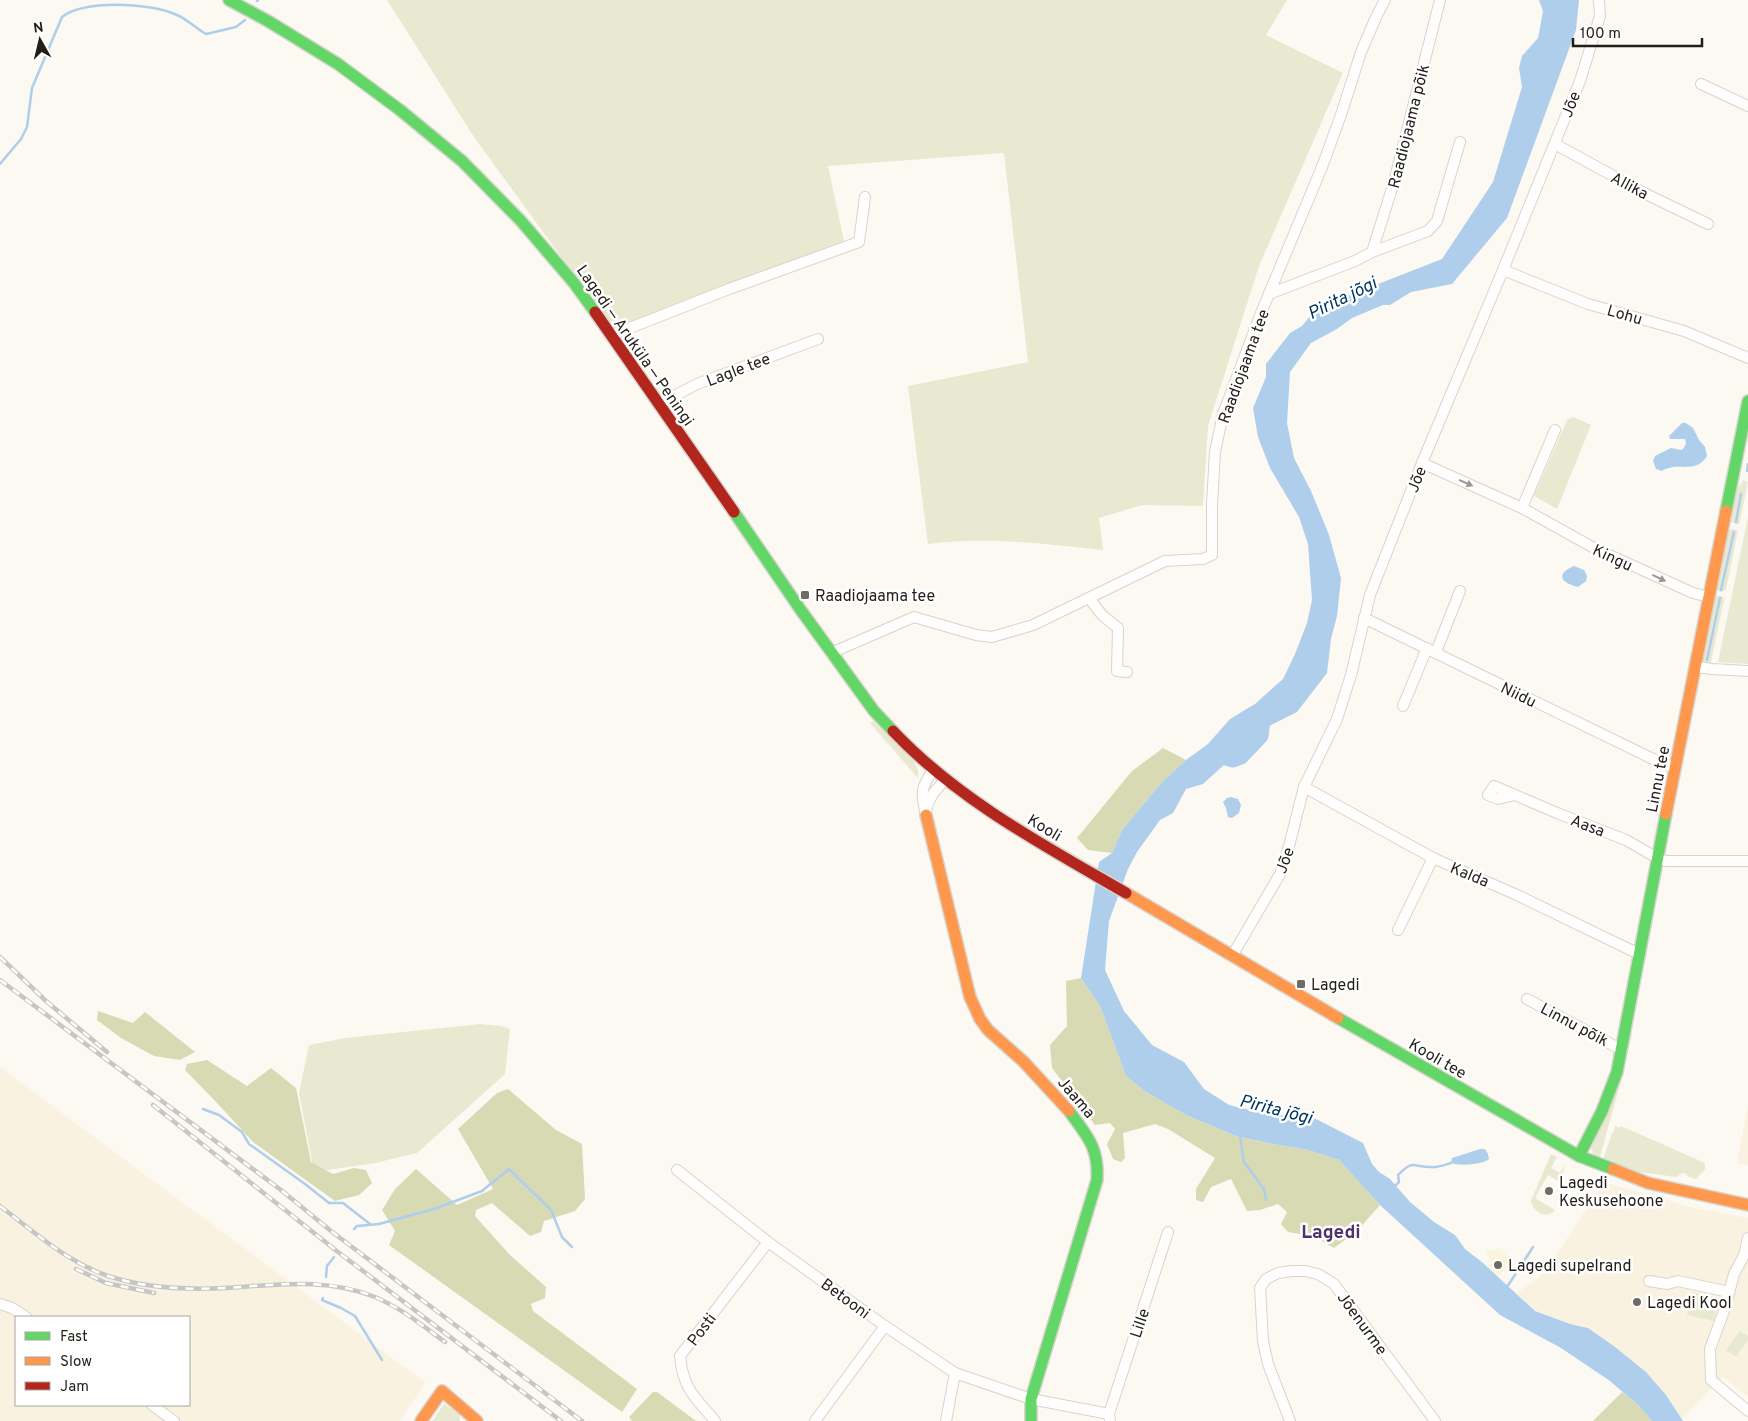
<svg xmlns="http://www.w3.org/2000/svg" width="1748" height="1421" viewBox="0 0 1748 1421" font-family="Overpass,sans-serif">
<rect width="100%" height="100%" fill="#fcf9f2"/>
<g fill="#faf2e1" fill-rule="evenodd">
<path d="M 0,1067 L 426,1383 L 399,1421 L 0,1421 ZM 16,1317 L 189,1317 L 189,1405 L 16,1405 Z"/>
<polygon points="1748,1105 1748,1165 1737,1163"/>
<polygon points="1604,1182 1698,1209 1748,1218 1748,1397 1723,1377 1682,1419 1666,1395 1646,1372 1615,1347 1588,1328 1570,1324 1535,1311 1517,1293 1545,1272"/>
</g>
<g fill="#e8e9d0">
<path d="M 387,0 L 1287,0 L 1266,35 L 1343,73 L 1259,266 L 1208,426 L 1203,506 L 1142,505 L 1099,518 L 1103,550 C 1045,544 986,536 928,544 L 908,386 L 1028,362 L 1004,153 L 828,166 L 844,241 L 631,322 L 608,321 L 474,137 Z"/>
<polygon points="1573,417 1591,425 1557,509 1534,496 1567,420"/>
<polygon points="1743,480 1748,482 1739,525 1731,522 1731,512 1739,485 1741,485"/>
<polygon points="1748,517 1748,664 1718,662"/>
<polygon points="1731,529 1738,530 1726,590 1721,592 1715,590 1728,531"/>
<polygon points="1714,595 1723,597 1724,600 1710,666 1705,663 1702,659"/>
<polygon points="873,721 914,761 918,770 918,778 870,723"/>
<polygon points="480,1024 501,1026 510,1029 505,1074 417,1153 375,1163 314,1172 299,1093 309,1045 346,1038"/>
<polygon points="1632,1034 1621,1081 1599,1160 1593,1154 1591,1147 1629,1039"/>
<polygon points="1615,1126 1620,1128 1621,1126 1705,1163 1705,1169 1696,1179 1687,1176 1687,1174 1682,1173 1676,1177 1632,1171 1603,1160 1612,1133 1614,1132"/>
<path d="M 1551,1154 L 1557,1157 L 1551,1168 L 1560,1173 L 1566,1163 L 1561,1177 L 1561,1183 L 1548,1175 L 1535,1198 L 1555,1210 C 1547,1220 1533,1212 1531,1201 Z"/>
<polygon points="1692,1292 1719,1299 1714,1321 1687,1315"/>
<polygon points="1740,1331 1748,1336 1748,1340 1736,1357 1726,1350"/>
<polygon points="444,1404 459,1413 460,1421 432,1421"/>
</g>
<g fill="#d8dab4">
<polygon points="1163,748 1186,760 1162,782 1122,830 1112,853 1088,850 1077,838 1132,771"/>
<polygon points="1081,978 1100,1006 1126,1076 1146,1092 1186,1115 1236,1136 1273,1144 1308,1150 1339,1160 1380,1205 1357,1231 1334,1248 1313,1236 1288,1232 1281,1224 1287,1212 1278,1204 1260,1210 1247,1211 1231,1179 1211,1187 1203,1202 1196,1200 1196,1189 1215,1158 1168,1129 1155,1124 1123,1133 1125,1158 1121,1162 1113,1159 1107,1144 1115,1129 1110,1123 1095,1125 1052,1068 1050,1045 1067,1026 1066,981"/>
<polygon points="98,1011 133,1023 145,1012 195,1052 180,1060 154,1056 121,1038 97,1020"/>
<polygon points="207,1060 247,1086 271,1068 296,1088 311,1162 333,1174 354,1168 366,1170 372,1183 359,1195 335,1201 253,1142 218,1104 185,1070 187,1064"/>
<polygon points="508,1089 556,1130 582,1144 585,1199 575,1211 544,1221 541,1232 530,1236 492,1203 476,1210 475,1216 510,1255 546,1287 545,1298 531,1304 533,1311 637,1389 622,1412 389,1245 395,1231 382,1210 395,1189 416,1169 457,1205 493,1189 458,1129 497,1093"/>
<polygon points="653,1392 657,1392 696,1421 632,1421 629,1417"/>
<polygon points="1622,1392 1639,1406 1652,1421 1593,1421"/>
</g>
<polygon fill="#fbf5dd" points="1499,1249 1510,1258 1509,1262 1499,1277 1488,1267 1491,1263 1486,1253 1488,1251"/>
<g fill="#aeceec">
<polygon points="1539,0 1579,0 1576,30 1507,218 1452,284 1411,292 1390,305 1383,305 1352,318 1337,329 1311,343 1290,372 1287,423 1294,458 1311,491 1329,535 1341,578 1337,616 1331,639 1327,673 1297,712 1261,730 1248,739 1225,764 1203,784 1186,789 1173,813 1160,820 1137,852 1128,869 1109,921 1105,970 1124,1011 1152,1045 1184,1062 1204,1089 1229,1105 1270,1115 1285,1115 1316,1119 1363,1143 1372,1164 1379,1172 1390,1179 1410,1202 1434,1222 1455,1235 1465,1249 1483,1263 1535,1311 1570,1324 1588,1328 1615,1347 1646,1372 1666,1395 1683,1421 1652,1421 1639,1406 1610,1381 1561,1348 1500,1315 1380,1205 1339,1160 1308,1150 1273,1144 1236,1136 1186,1115 1146,1092 1126,1076 1100,1006 1081,978 1099,862 1112,853 1122,830 1162,782 1186,760 1208,744 1230,719 1255,704 1283,679 1295,654 1307,623 1312,600 1308,544 1299,517 1270,468 1258,437 1253,408 1266,377 1266,364 1290,333 1302,326 1311,315 1322,306 1442,259 1493,182 1522,87 1519,68 1522,56 1538,38 1543,11"/>
<path d="M 1682,423 L 1686,423 L 1693,428 L 1699,440 L 1705,447 L 1707,456 C 1695,475 1678,461 1662,471 L 1656,469 L 1653,461 L 1655,456 L 1671,448 L 1682,450 C 1685,447 1687,443 1685,439 L 1670,439 L 1669,436 Z"/>
<path d="M 1574,566 L 1584,570 L 1587,576 L 1586,581 L 1578,587 C 1561,583 1555,574 1574,566 Z"/>
<polygon points="1231,797 1238,799 1241,805 1239,813 1232,818 1228,817 1226,808 1223,802 1227,798"/>
<path d="M 1480,1149 L 1485,1149 L 1488,1154 L 1489,1159 C 1482,1165 1459,1166 1451,1163 L 1452,1158 Z"/>
</g>
<g fill="none" stroke-linecap="round" stroke-linejoin="round">
<g stroke="#aeceec" stroke-width="2.5">
<polyline points="257,1 258,0"/>
<path d="M 0,164 L 21,139 L 27,127 L 32,88 L 62,17 C 83,0 150,2 177,15 C 188,20 196,28 206,34 L 236,27 L 245,20"/>
<polyline points="1747,471 1748,464"/>
<polyline points="1736,522 1741,494"/>
<polyline points="1721,590 1734,532"/>
<polyline points="1707,660 1720,598"/>
<polyline points="203,1109 219,1115 242,1132 249,1144 305,1184 329,1203 343,1203 370,1224"/>
<polyline points="1240,1136 1244,1162 1264,1189 1266,1200"/>
<path d="M 1393,1188 L 1399,1182 L 1398,1175 C 1414,1159 1412,1167 1431,1167 C 1437,1168 1444,1165 1451,1163"/>
<polyline points="354,1229 357,1226 379,1224 434,1209 482,1191 509,1169 551,1210 562,1237 572,1247"/>
<polyline points="326,1277 327,1266 334,1257"/>
<polyline points="1507,1287 1533,1247"/>
<polyline points="323,1298 322,1300 341,1308 355,1316 382,1360"/>
</g>
<polyline stroke="#aeceec" stroke-width="15" points="1212,754 1233,760 1241,757 1261,736 1264,711"/>
<defs>
<g id="street">
<polyline points="1701,84 1748,106"/>
<polyline points="1555,144 1646,194 1708,224"/>
<polyline points="1372,252 1428,231 1437,221 1460,142"/>
<polyline points="1503,270 1588,304 1684,331 1748,358"/>
<polyline points="1269,294 1355,261 1372,252 1394,182 1440,0"/>
<polyline points="612,335 729,289 859,242 865,197"/>
<polyline points="659,404 697,384 818,339"/>
<polyline points="1422,463 1522,508 1594,548 1693,593 1709,597"/>
<polyline points="1522,508 1555,430"/>
<polyline points="1089,598 1102,615 1118,628 1117,671 1127,672"/>
<polyline points="1364,618 1653,759 1675,768"/>
<polyline points="1436,652 1460,591"/>
<polyline points="831,653 914,617 976,635 992,637 1033,625 1165,561 1203,559 1212,555 1212,504 1215,452 1223,414 1261,313 1322,167 1342,112 1361,52 1377,15 1385,0"/>
<polyline points="1696,667 1712,669 1748,671"/>
<polyline points="1403,706 1427,648"/>
<polyline points="1304,787 1433,858 1517,895 1639,954"/>
<polyline points="1515,795 1498,799 1488,795 1494,786 1557,813 1626,840 1659,859 1666,861 1748,861"/>
<path d="M 926,812 C 928,797 936,790 945,780"/>
<path d="M 926,815 C 921,793 920,789 933,770"/>
<polyline points="1398,930 1433,858"/>
<polyline points="1232,956 1280,874 1289,846 1304,787 1337,719 1351,675 1370,595 1422,463 1503,270 1580,81 1600,16 1599,0"/>
<polyline points="1527,999 1622,1050"/>
<polyline points="677,1170 768,1242 885,1326 955,1373 1031,1399 1109,1414"/>
<polyline points="1748,1238 1744,1255 1734,1274 1725,1308 1710,1349 1711,1380 1748,1411"/>
<polyline points="1649,1281 1667,1284 1678,1281 1729,1292"/>
<polyline points="0,1304 12,1308 26,1317"/>
<polyline points="152,1405 174,1421"/>
<path d="M 715,1421 C 695,1397 683,1389 680,1356 L 768,1242"/>
<polyline points="815,1421 885,1326"/>
<polyline points="946,1421 955,1373"/>
<polyline points="1110,1421 1109,1414 1168,1232"/>
<polyline points="1290,1421 1268,1364 1263,1341 1260,1288 1266,1279 1278,1273 1292,1271 1305,1271 1318,1274 1334,1284 1435,1421"/>
</g>
<g id="fast">
<polyline points="229,0 268,21 338,64 400,110 462,161 521,221 574,283 595,312"/>
<polyline points="1726,511 1748,401"/>
<polyline points="734,512 800,609 874,711 893,731"/>
<polyline points="1338,1018 1579,1156 1613,1169"/>
<polyline points="1579,1156 1602,1111 1617,1072 1666,814"/>
<path d="M 1031,1421 L 1031,1399 L 1097,1180 C 1099,1147 1087,1136 1069,1111"/>
</g>
<g id="slow">
<polyline points="1666,814 1726,511"/>
<polyline points="926,815 970,997 980,1019 988,1030 1023,1061 1069,1111"/>
<polyline points="1126,893 1338,1018"/>
<polyline points="1613,1169 1648,1183 1748,1205"/>
<polyline points="421,1421 442,1391 477,1421"/>
</g>
<g id="jam">
<polyline points="595,312 734,512"/>
<path d="M 893,731 C 958,800 1045,846 1126,893"/>
</g>
</defs>
<use href="#street" stroke="#d7d4cd" stroke-width="12"/>
<use href="#fast" stroke="#d7d4cd" stroke-width="14"/>
<use href="#slow" stroke="#d7d4cd" stroke-width="14"/>
<use href="#jam" stroke="#d7d4cd" stroke-width="14"/>
<use href="#street" stroke="#fffefd" stroke-width="10"/>
<use href="#fast" stroke="#63d668" stroke-width="11"/>
<use href="#slow" stroke="#ff974d" stroke-width="11"/>
<use href="#jam" stroke="#b3261e" stroke-width="11"/>
<defs>
<g id="rail">
<polyline points="0,957 46,1001 107,1052"/>
<polyline points="0,980 281,1190 331,1231 582,1421"/>
<polyline points="153,1105 338,1252 561,1421"/>
<path d="M 0,1206 C 34,1232 67,1262 108,1276 C 145,1288 186,1290 225,1288 C 275,1285 326,1277 375,1297 C 401,1308 423,1326 445,1342"/>
<polyline points="76,1269 106,1283 154,1293"/>
</g>
</defs>
<use href="#rail" stroke="#c6c6c4" stroke-width="4.5"/>
<use href="#rail" stroke="#fff" stroke-width="2.5" stroke-dasharray="8" stroke-linecap="butt"/>
</g>
<defs><path id="oneway-solid" d="M-6-.8H1V-3.2L6.5 0L1 3.2V.8H-6Z" transform="scale(1.25)"/></defs>
<g fill="#9c9a96">
<use href="#oneway-solid" transform="translate(1466 483) rotate(24)"/>
<use href="#oneway-solid" transform="translate(1659 578) rotate(25)"/>
</g>
<g fill="#6e6b64" stroke="#fff" stroke-width="2">
<rect x="800" y="590" width="10" height="10" rx="2.5"/>
<rect x="1296" y="979" width="10" height="10" rx="2.5"/>
<circle cx="1549" cy="1191" r="5"/>
<circle cx="1498" cy="1265" r="5"/>
<circle cx="1637" cy="1302" r="5"/>
</g>
<g text-anchor="middle" stroke-width="5" stroke-linejoin="round" paint-order="stroke">
<g font-size="16" fill="#221f18" stroke="#fff">
<text transform="translate(1570 104) rotate(-68)" y="6">Jõe</text>
<text transform="translate(1408 126) rotate(-76)" y="6">Raadiojaama põik</text>
<text transform="translate(1630 185) rotate(28)" y="6">Allika</text>
<text transform="translate(1625 314) rotate(16)" y="6">Lohu</text>
<text transform="translate(636 345) rotate(55)" y="6">Lagedi — Aruküla — Peningi</text>
<text transform="translate(1243 366) rotate(-70)" y="6">Raadiojaama tee</text>
<text transform="translate(738 369) rotate(-21)" y="6">Lagle tee</text>
<text transform="translate(1416 479) rotate(-69)" y="6">Jõe</text>
<text transform="translate(1613 557) rotate(25)" y="6">Kingu</text>
<text transform="translate(1519 694) rotate(26)" y="6">Niidu</text>
<text transform="translate(1657 779) rotate(-79)" y="6">Linnu tee</text>
<text transform="translate(1588 825) rotate(21)" y="6">Aasa</text>
<text transform="translate(1045 827) rotate(31)" y="6">Kooli</text>
<text transform="translate(1284 860) rotate(-70)" y="6">Jõe</text>
<text transform="translate(1470 874) rotate(23)" y="6">Kalda</text>
<text transform="translate(1575 1024) rotate(28)" y="6">Linnu põik</text>
<text transform="translate(1438 1058) rotate(30)" y="6">Kooli tee</text>
<text transform="translate(1077 1097) rotate(50)" y="6">Jaama</text>
<text transform="translate(846 1298) rotate(36)" y="6">Betooni</text>
<text transform="translate(1139 1323) rotate(-72)" y="6">Lille</text>
<text transform="translate(1363 1323) rotate(54)" y="6">Jõenurme</text>
<text transform="translate(701 1329) rotate(-53)" y="6">Posti</text>
</g>
<g font-size="16" fill="#221f18" stroke="#fff" text-anchor="start">
<text x="815" y="601">Raadiojaama tee</text>
<text x="1311" y="990">Lagedi</text>
<text x="1559" y="1188">Lagedi<tspan x="1559" dy="18">Keskusehoone</tspan></text>
<text x="1508" y="1271">Lagedi supelrand</text>
<text x="1647" y="1308">Lagedi Kool</text>
</g>
<g font-size="18" font-style="italic" fill="#003761" stroke="#fff">
<text transform="translate(1342 298) rotate(-26)" y="6">Pirita jõgi</text>
<text transform="translate(1276 1109) rotate(14)" y="6">Pirita jõgi</text>
</g>
<g font-size="19" font-weight="bold" fill="#4f316b" stroke="#fff">
<text x="1331" y="1238">Lagedi</text>
</g>
</g>
<rect x="15" y="1316" width="175" height="90" fill="#ffffff" stroke="#a7a5a3"/>
<rect x="25" y="1332" width="25" height="8" fill="#63d668" stroke="#a7a5a3"/>
<text x="60" y="1341" font-size="15" fill="#221f18">Fast</text>
<rect x="25" y="1357" width="25" height="8" fill="#ff974d" stroke="#a7a5a3"/>
<text x="60" y="1366" font-size="15" fill="#221f18">Slow</text>
<rect x="25" y="1382" width="25" height="8" fill="#b3261e" stroke="#a7a5a3"/>
<text x="60" y="1391" font-size="15" fill="#221f18">Jam</text>
<g transform="translate(40 40) rotate(352)" stroke="#ffffff" stroke-width="4" paint-order="stroke">
<path d="M0-4L9 19L0 12L-9 19Z" fill="#221f18"/>
<text y="-8" font-size="14" font-weight="bold" text-anchor="middle" fill="#221f18">N</text>
</g>
<path d="M1573 38v8h129v-8" fill="none" stroke="#221f18" stroke-width="2.5"/>
<text x="1580" y="38" font-size="15" fill="#221f18" stroke="#ffffff" stroke-width="4" paint-order="stroke">100 m</text>
</svg>
